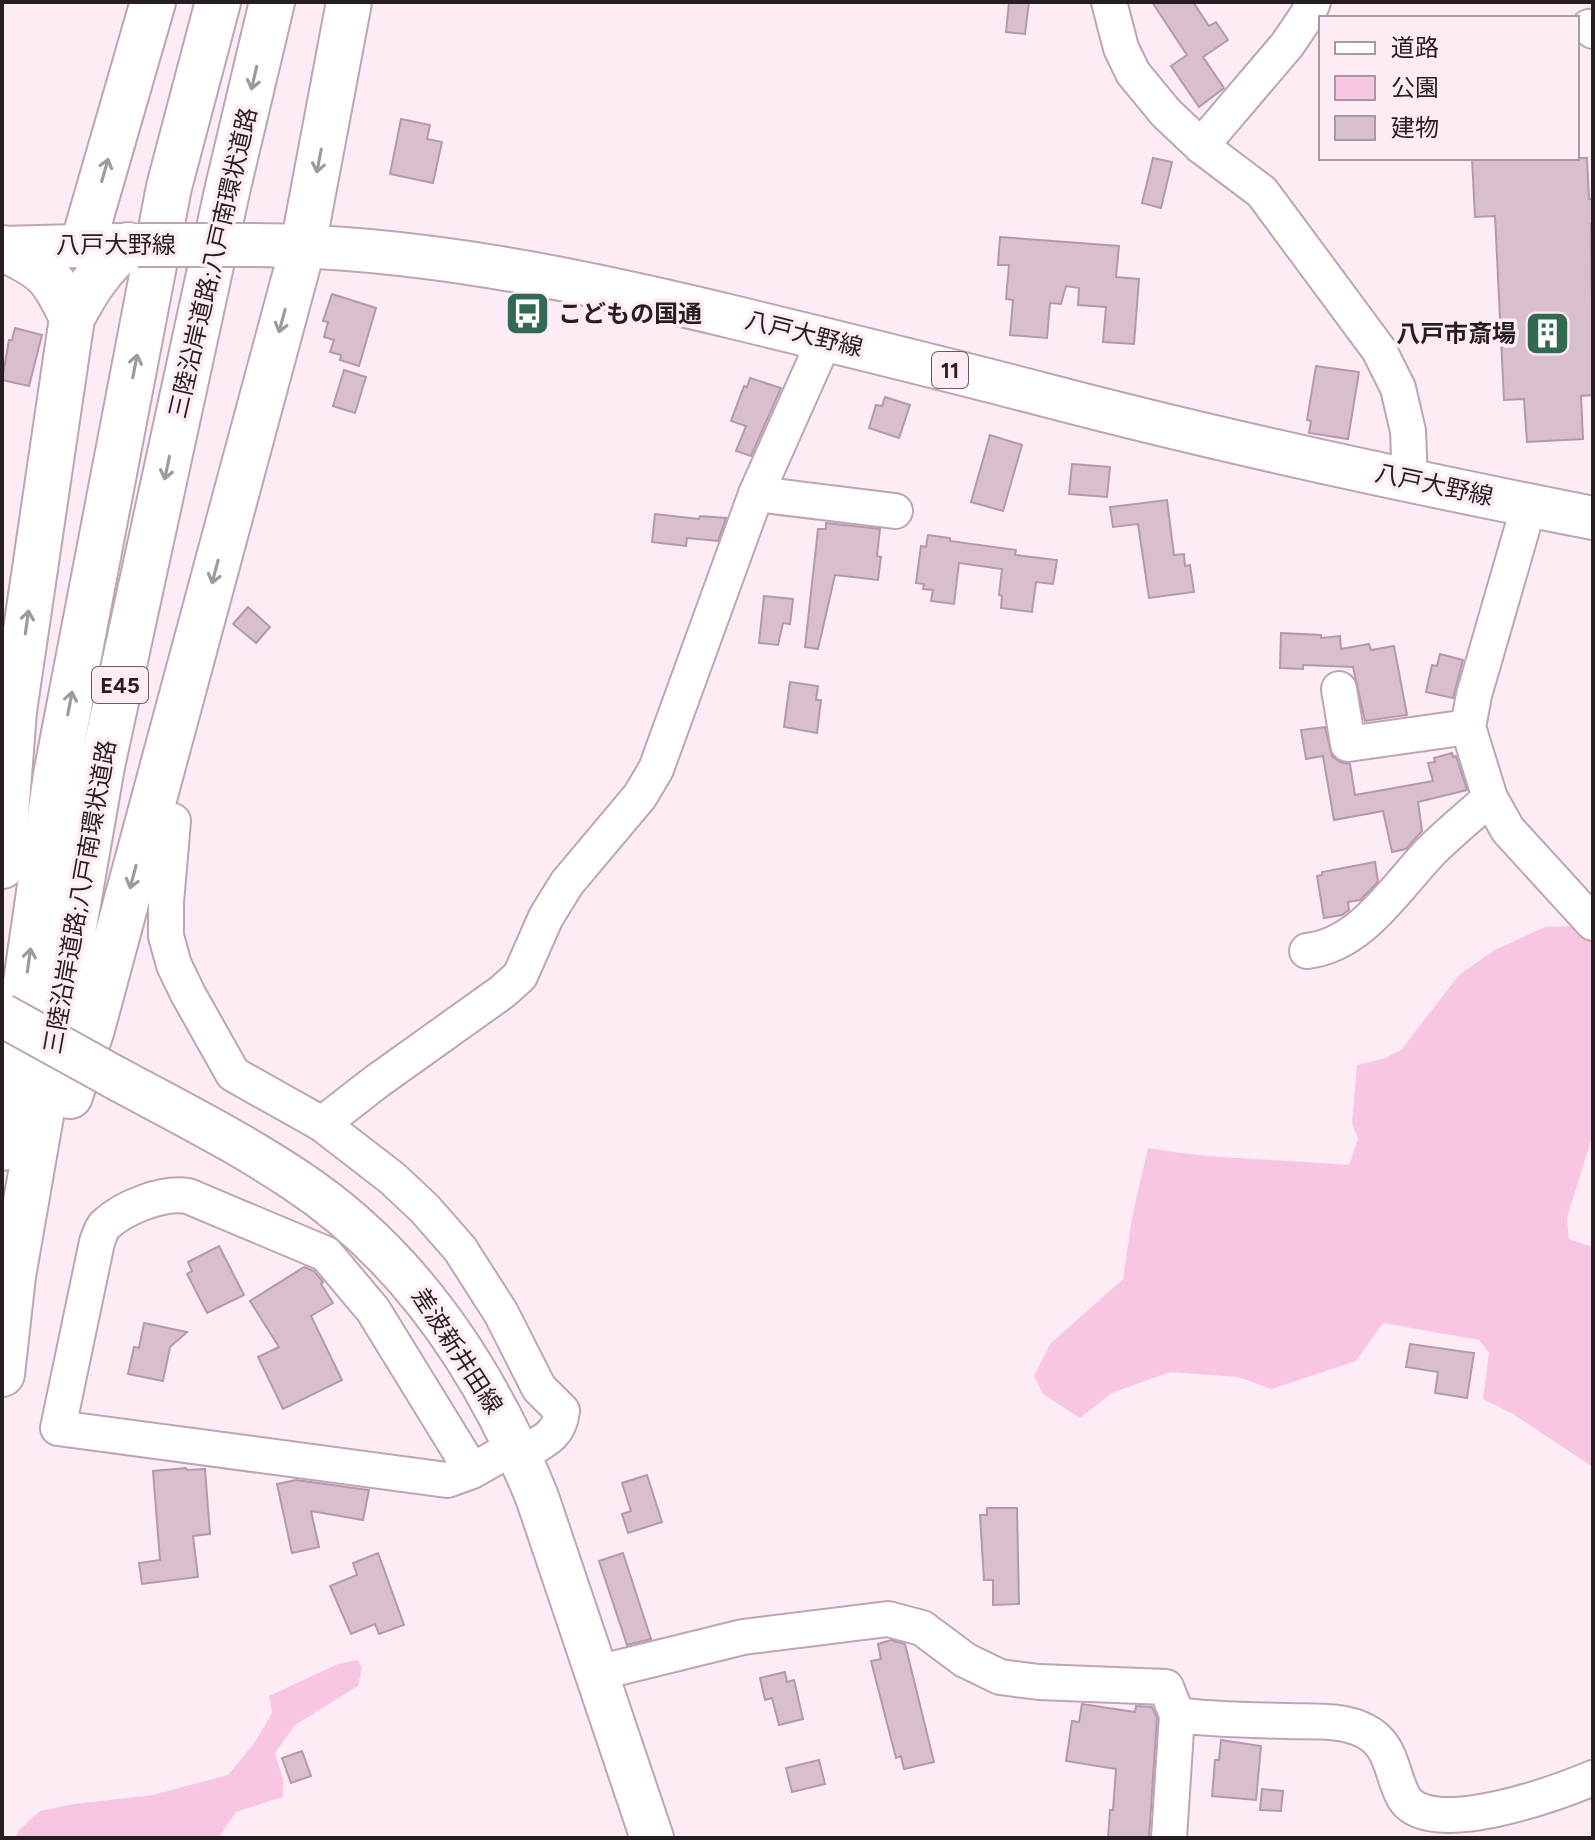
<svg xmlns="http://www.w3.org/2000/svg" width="1595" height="1840" viewBox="0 0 1595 1840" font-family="Figtree,'Noto Sans JP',sans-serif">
<rect width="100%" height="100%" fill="#fdecf6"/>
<g fill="#f8c6e3">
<path d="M 1572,926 L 1593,940 L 1593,1134 L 1567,1218 L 1569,1239 L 1593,1247 L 1593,1467 L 1513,1414 L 1483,1399 L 1489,1353 L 1479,1340 L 1383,1323 L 1356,1361 L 1272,1389 L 1238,1377 L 1170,1372 L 1112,1393 L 1080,1418 L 1043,1394 L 1034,1376 L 1050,1344 L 1123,1279 L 1132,1217 L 1148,1148 C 1214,1160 1281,1159 1349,1165 L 1358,1139 L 1352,1123 L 1357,1065 L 1383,1059 L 1401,1050 L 1459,975 L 1493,951 L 1545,927 Z"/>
<polygon points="358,1660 362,1668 358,1686 295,1725 275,1753 283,1779 283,1797 236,1812 218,1838 15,1838 19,1830 40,1811 74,1804 153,1795 228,1775 255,1742 272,1713 269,1696 338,1664"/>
</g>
<g fill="#d9bfce" stroke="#b49aa9" stroke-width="2">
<polygon points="1009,2 1029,2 1025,34 1006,32"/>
<polygon points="1152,2 1193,2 1209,26 1216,22 1228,40 1203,57 1224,88 1199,107 1171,66 1187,55"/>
<polygon points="401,119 430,125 427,139 442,142 433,183 390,174"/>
<polygon points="1153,158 1172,162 1161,208 1142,203"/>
<polygon points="1472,158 1587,158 1589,199 1593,199 1593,224 1591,224 1593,395 1581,396 1583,439 1527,442 1524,399 1504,400 1495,216 1475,217"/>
<polygon points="1000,237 1119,246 1116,277 1139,279 1134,344 1103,342 1106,307 1078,305 1079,288 1066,286 1061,304 1050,303 1047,338 1010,335 1013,300 1006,299 1009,265 998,265"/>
<polygon points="332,294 376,308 359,366 340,360 341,355 330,352 334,340 324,337 328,322 323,321"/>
<polygon points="15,328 42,335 29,386 2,380 9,340 12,340"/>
<polygon points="1316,366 1359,372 1348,439 1309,433 1311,421 1307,420"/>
<polygon points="344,370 366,377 355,413 333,406"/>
<polygon points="750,378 781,388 751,456 736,451 746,426 731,421 744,386 747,387"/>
<polygon points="885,397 910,405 899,438 869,428 876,405 882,406"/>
<polygon points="990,435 1022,445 1003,511 971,502"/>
<polygon points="1072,464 1110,467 1107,497 1069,494"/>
<polygon points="1167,500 1174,555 1184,554 1185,566 1190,565 1194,592 1149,598 1138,524 1113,527 1110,507"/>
<polygon points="655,514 699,519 700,516 726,518 718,541 687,538 686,546 652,542"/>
<polygon points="826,523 880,529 877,556 881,557 878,580 835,575 818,649 805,647 818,529 826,529"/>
<polygon points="928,535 950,538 950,541 1016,550 1015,555 1057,560 1053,584 1036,582 1032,612 1001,608 1002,596 999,595 1002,569 959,563 954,604 931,601 933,590 923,589 924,584 916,583 921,546 926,547"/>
<polygon points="764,596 793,599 790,624 783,623 778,645 759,643"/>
<polygon points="248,607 270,627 256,643 233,624"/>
<polygon points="1281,633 1321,635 1321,638 1340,636 1341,649 1369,644 1371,650 1394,646 1407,715 1365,721 1353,667 1303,665 1303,669 1280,668"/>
<polygon points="1440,654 1463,660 1453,698 1426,692 1432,665 1437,666"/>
<polygon points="790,682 818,686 816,700 821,700 817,733 784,727"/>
<polygon points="1325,727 1332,756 1340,762 1350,764 1355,795 1433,781 1428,763 1435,762 1434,758 1452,753 1453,757 1456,756 1467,790 1418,802 1422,831 1406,849 1392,852 1383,811 1334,820 1323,756 1306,759 1301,730"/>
<polygon points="1375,862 1378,881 1375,885 1360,900 1348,902 1349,910 1342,915 1324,918 1317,876 1322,875 1322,872"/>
<polygon points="219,1246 244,1295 207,1313 187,1274 192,1271 188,1262"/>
<polygon points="304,1267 314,1271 323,1282 321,1284 333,1303 311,1316 342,1380 283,1409 258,1357 279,1347 250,1301"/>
<polygon points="144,1323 187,1332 170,1347 163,1381 128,1374 134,1347 139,1348"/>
<polygon points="1410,1344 1474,1353 1467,1398 1435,1393 1438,1372 1406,1367"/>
<polygon points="186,1468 187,1470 205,1469 210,1534 193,1536 198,1577 142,1584 139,1563 160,1560 153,1471"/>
<polygon points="647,1475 662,1522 628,1533 622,1514 631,1511 622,1483"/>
<polygon points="296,1480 369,1490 363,1520 311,1511 319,1547 292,1553 277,1484"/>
<polygon points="987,1508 1017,1508 1019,1604 993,1605 993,1580 984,1580 980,1515 987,1515"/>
<polygon points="378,1553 404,1625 379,1634 375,1624 351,1634 330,1586 357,1575 353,1563"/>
<polygon points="623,1553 651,1639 627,1645 599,1561"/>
<polygon points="891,1640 905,1644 934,1762 904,1769 901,1756 896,1758 871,1661 881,1659 878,1644"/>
<polygon points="785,1672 787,1682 794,1680 803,1719 779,1725 772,1698 765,1700 760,1678"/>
<polygon points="1082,1704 1135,1712 1136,1706 1152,1707 1157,1718 1149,1838 1108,1838 1110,1810 1113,1810 1116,1769 1066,1761 1072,1721 1079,1722"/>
<polygon points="1221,1740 1261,1746 1256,1800 1212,1796 1215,1760 1219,1760"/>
<polygon points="302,1751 311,1776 291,1783 282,1758"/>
<polygon points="819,1760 825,1784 792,1792 786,1768"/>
<polygon points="1262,1789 1283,1791 1281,1811 1260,1810"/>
</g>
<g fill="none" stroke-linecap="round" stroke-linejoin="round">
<defs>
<g id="minor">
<polyline points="1109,2 1121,48 1133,73 1166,113 1201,146 1262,192 1379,350 1398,388 1408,431 1410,481"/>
<polyline points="1589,27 1593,31"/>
<polyline points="1201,146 1287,45 1308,14 1313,2"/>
<polyline points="756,494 895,511"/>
<polyline points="1529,505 1474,695 1468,727 1490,798 1508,830 1593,923"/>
<polyline points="1339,689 1348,744 1468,727"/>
<polyline points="173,821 166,902 166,936 174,965 188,994 233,1074 322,1124"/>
<path d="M 1307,951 C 1361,945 1395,889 1430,852 C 1449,833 1470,816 1490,798"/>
<path d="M 520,1455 C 540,1442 559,1438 562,1411 L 539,1388 L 501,1313 L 460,1249 L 425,1209 L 392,1178 L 322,1124 L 376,1082 L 502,992 L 520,976 L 546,917 L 567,883 L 640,796 L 656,769 L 756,494 L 825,339"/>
<path d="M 472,1471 L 373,1310 L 326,1254 L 188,1196 C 163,1192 124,1207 105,1225 C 101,1229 99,1237 97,1242 L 58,1428 L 447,1480 L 472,1471 L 516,1446"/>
<path d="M 597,1673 L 743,1637 L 888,1619 L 922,1628 L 965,1660 L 1000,1677 L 1039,1682 L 1166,1687 L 1177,1715 C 1214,1720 1251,1720 1287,1721 C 1313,1722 1342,1719 1365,1731 C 1393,1745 1391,1775 1404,1798 C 1430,1840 1557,1793 1593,1778"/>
<polyline points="1169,1838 1177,1715"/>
</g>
<g id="major">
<path d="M 252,245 C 418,246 581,280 741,319 C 844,344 946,369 1049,396 C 1228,443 1410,482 1593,518"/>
<polyline points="2,248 117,245"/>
<path d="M 114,1077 C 175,1110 237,1141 294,1179 C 410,1255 486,1371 537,1497 L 652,1838"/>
</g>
<g id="highway">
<polyline points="83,244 153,2"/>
<path d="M 2,248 C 46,270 51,273 72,318"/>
<path d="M 2,866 L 14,711 L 72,318 C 88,288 102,266 128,245"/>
<polyline points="70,1096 92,1029 303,246 349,2"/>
<polyline points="2,1148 56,775 169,187 218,2"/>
<polyline points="2,1374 13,1276 102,766 228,187 272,2"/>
</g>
</defs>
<use href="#minor" stroke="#bea5b3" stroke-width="38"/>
<use href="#major" stroke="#bea5b3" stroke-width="46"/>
<use href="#highway" stroke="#bea5b3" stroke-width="48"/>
<use href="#minor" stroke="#fff" stroke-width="34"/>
<use href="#major" stroke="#fff" stroke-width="42"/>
<use href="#highway" stroke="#fff" stroke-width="44"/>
<defs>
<g id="major-bridge">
<polyline points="138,245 252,245"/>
<polyline points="2,1015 114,1077"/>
</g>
</defs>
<use href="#major-bridge" stroke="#bea5b3" stroke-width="46" stroke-linecap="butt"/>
<use href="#major-bridge" stroke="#fff" stroke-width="42"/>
</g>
<defs><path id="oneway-shaft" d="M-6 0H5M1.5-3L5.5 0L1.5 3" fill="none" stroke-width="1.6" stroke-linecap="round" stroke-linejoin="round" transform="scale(2)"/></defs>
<g stroke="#9e9a9c">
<use href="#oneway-shaft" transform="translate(254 78) rotate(103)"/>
<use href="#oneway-shaft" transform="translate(319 161) rotate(101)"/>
<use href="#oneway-shaft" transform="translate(105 170) rotate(-74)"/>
<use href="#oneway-shaft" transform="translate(282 321) rotate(105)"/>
<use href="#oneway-shaft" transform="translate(135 366) rotate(-79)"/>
<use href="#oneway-shaft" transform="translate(167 468) rotate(102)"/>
<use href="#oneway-shaft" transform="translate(215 572) rotate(105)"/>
<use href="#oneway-shaft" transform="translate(27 622) rotate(-82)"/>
<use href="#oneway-shaft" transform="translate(70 703) rotate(-79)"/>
<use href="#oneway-shaft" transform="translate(133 877) rotate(105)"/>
<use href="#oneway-shaft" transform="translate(29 960) rotate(-82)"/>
</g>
<defs>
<symbol id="bus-square" viewBox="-11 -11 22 22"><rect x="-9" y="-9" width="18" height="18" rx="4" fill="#326951" stroke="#fdecf6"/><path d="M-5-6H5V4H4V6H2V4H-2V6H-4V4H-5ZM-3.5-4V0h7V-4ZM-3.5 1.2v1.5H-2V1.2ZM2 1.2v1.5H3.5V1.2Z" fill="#fff"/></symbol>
<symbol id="building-square" viewBox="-11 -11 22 22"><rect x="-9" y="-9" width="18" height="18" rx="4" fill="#326951" stroke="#fdecf6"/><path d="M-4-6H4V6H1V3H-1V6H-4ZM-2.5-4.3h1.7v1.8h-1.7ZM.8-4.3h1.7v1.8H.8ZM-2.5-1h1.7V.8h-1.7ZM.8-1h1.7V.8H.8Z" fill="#fff"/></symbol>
</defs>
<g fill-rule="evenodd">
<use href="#bus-square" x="502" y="288" width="51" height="51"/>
<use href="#building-square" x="1522" y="308" width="51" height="51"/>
</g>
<g text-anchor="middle" stroke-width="7" stroke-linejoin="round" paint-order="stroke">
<g fill="#fdecf6" stroke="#675c62" stroke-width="2">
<rect x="932" y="352" width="36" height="36" rx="6"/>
<rect x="92" y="667" width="56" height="36" rx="6"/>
</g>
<g font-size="22" font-weight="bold" fill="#271e23">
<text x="950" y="378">11</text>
<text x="120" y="693">E45</text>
</g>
<g font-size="24" fill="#271e23" stroke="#fdecf6">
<text x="116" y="253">八戸大野線</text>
<text transform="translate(213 263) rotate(-77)" y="8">三陸沿岸道路;八戸南環状道路</text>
<text transform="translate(804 334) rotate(14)" y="8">八戸大野線</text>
<text transform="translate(1434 485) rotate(12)" y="8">八戸大野線</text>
<text transform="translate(80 897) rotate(-80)" y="8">三陸沿岸道路;八戸南環状道路</text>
<text transform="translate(457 1351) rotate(57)" y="8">差波新井田線</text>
</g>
<g font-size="24" font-weight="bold" fill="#271e23" stroke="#fdecf6" text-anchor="start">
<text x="558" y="322">こどもの国通</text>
<text x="1516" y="342" text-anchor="end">八戸市斎場</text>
</g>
</g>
<rect width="1595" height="1840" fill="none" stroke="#271e23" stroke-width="8"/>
<rect x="1319" y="16" width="260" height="144" fill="#fdecf6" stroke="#a79aa2" stroke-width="2"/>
<rect x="1335" y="42" width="40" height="12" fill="#ffffff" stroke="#a79aa2" stroke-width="2"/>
<text x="1391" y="56" font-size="24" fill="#271e23">道路</text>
<rect x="1335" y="76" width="40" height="24" fill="#f8c6e3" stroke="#a79aa2" stroke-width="2"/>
<text x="1391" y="96" font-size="24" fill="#271e23">公園</text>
<rect x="1335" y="116" width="40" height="24" fill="#d9bfce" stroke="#a79aa2" stroke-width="2"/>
<text x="1391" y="136" font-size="24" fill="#271e23">建物</text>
</svg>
